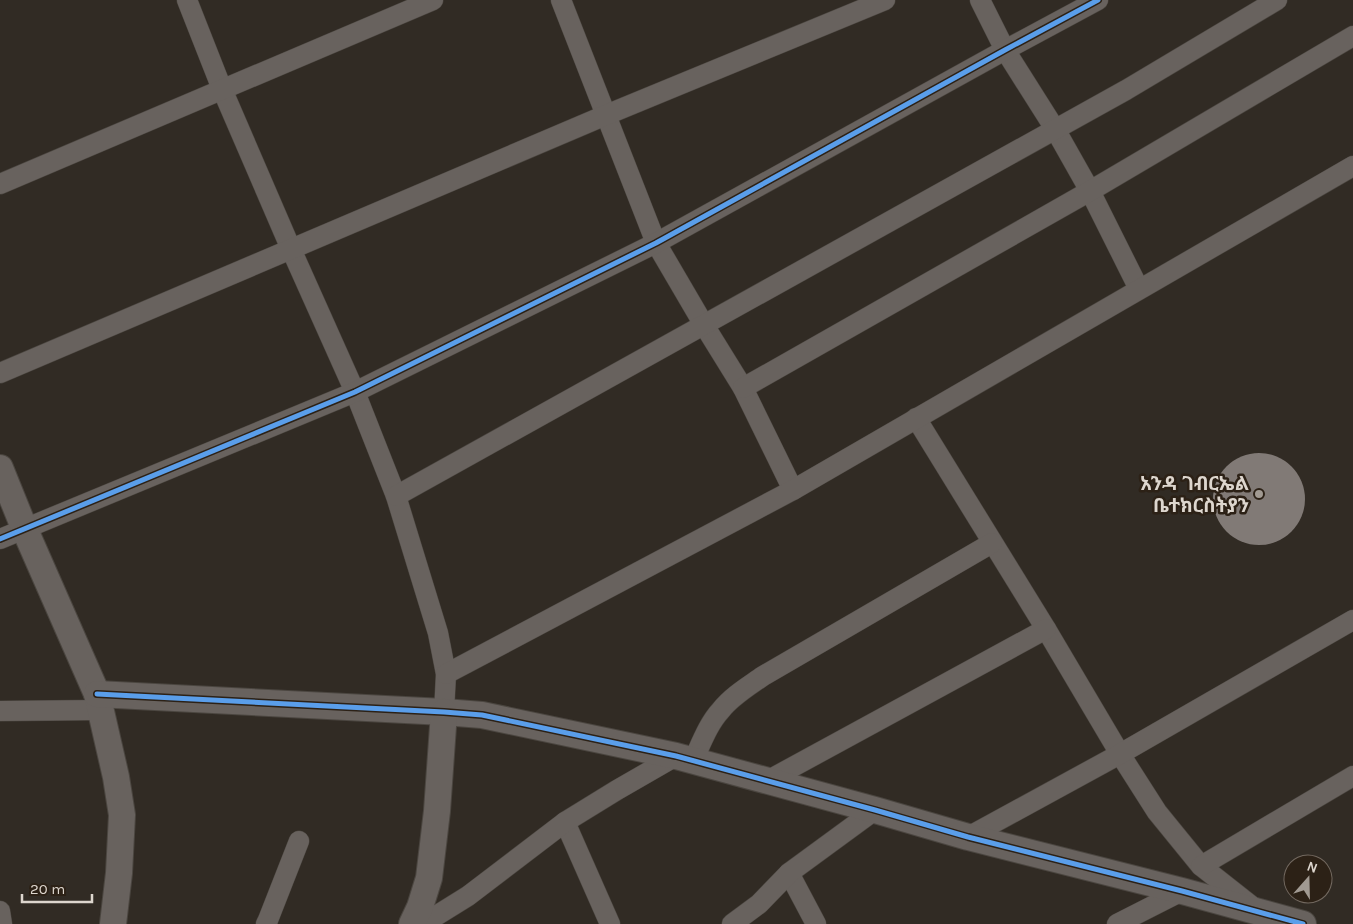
<svg xmlns="http://www.w3.org/2000/svg" width="1353" height="924" viewBox="0 0 1353 924" font-family="Karla,'Noto Sans Ethiopic',sans-serif">
<rect width="100%" height="100%" fill="#312b24"/>
<circle fill="#817a76" cx="1259" cy="499" r="46"/>
<g fill="none" stroke-linecap="round" stroke-linejoin="round">
<defs>
<g id="minor">
<polyline points="187,0 222,89 291,249 355,392 396,496 438,633 446,674 444,712"/>
<polyline points="561,0 656,243 704,325 743,388 793,490"/>
<polyline points="980,0 1005,50 1055,129 1090,191 1139,289"/>
<polyline points="0,184 433,0"/>
<polyline points="0,373 606,115 885,0"/>
<polyline points="743,388 1090,191 1353,36"/>
<polyline points="916,418 1046,629 1120,754 1157,812 1201,866 1253,907"/>
<polyline points="396,496 1126,90 1277,0"/>
<polyline points="0,539 355,392 656,243 1005,50 1098,0"/>
<polyline points="446,674 793,490 1353,166"/>
<polyline points="0,711 101,710"/>
<path d="M 693,761 C 701,744 708,724 721,710 C 732,696 749,686 763,676 L 992,543"/>
<polyline points="767,781 1046,629"/>
<polyline points="565,822 610,924"/>
<polyline points="968,837 1120,754 1353,620"/>
<polyline points="1201,866 1353,776"/>
<polyline points="789,873 816,924"/>
<polyline points="0,911 2,924"/>
<polyline points="266,924 268,920 299,841"/>
<polyline points="423,924 468,896 565,822 617,790 676,756"/>
<polyline points="732,924 759,904 789,873 875,810"/>
<polyline points="1117,924 1182,891"/>
</g>
<g id="tertiary">
<polyline points="0,468 25,530 97,694 116,777 122,815 119,873 113,924"/>
<polyline points="97,694 444,712 482,715 676,756 875,810 968,837 1182,891 1303,924"/>
<polyline points="412,924 420,907 429,878 437,811 444,712"/>
</g>
</defs>
<use href="#minor" stroke="#4b4640" stroke-width="21"/>
<use href="#tertiary" stroke="#4b4640" stroke-width="28"/>
<use href="#minor" stroke="#68625e" stroke-width="20"/>
<use href="#tertiary" stroke="#68625e" stroke-width="26"/>
<defs>
<g id="cycleway">
<polyline points="0,539 355,392 656,243 1005,50 1098,0"/>
<polyline points="97,694 444,712 482,715 676,756 875,810 968,837 1182,891 1303,924"/>
</g>
</defs>
<use href="#cycleway" stroke="#2c2116" stroke-width="8"/>
<use href="#cycleway" stroke="#5a9eea" stroke-width="5"/>
</g>
<circle fill="#a19a92" stroke="#2c2116" stroke-width="2" cx="1259" cy="494" r="5"/>
<g text-anchor="middle" stroke-width="5" stroke-linejoin="round" paint-order="stroke">
<g font-size="19" font-weight="bold" fill="#ddd6ce" stroke="#2c2116" text-anchor="end">
<text x="1249" y="490">አንዳ ገብርኤል<tspan x="1249" dy="22">ቤተክርስትያን</tspan></text>
</g>
</g>
<g transform="translate(1308 879) rotate(20)"><circle r="24" fill="#2c2116" stroke="#736960"/>
<path d="M0-4L9 19L0 12L-9 19Z" fill="#a19a92"/>
<text y="-8" font-size="14" font-weight="bold" text-anchor="middle" fill="#ddd6ce">N</text>
</g>
<path d="M22 894v8h70v-8" fill="none" stroke="#ddd6ce" stroke-width="2.5"/>
<text x="30" y="894" font-size="15" fill="#ddd6ce" stroke="#2c2116" stroke-width="4" paint-order="stroke">20 m</text>
</svg>
